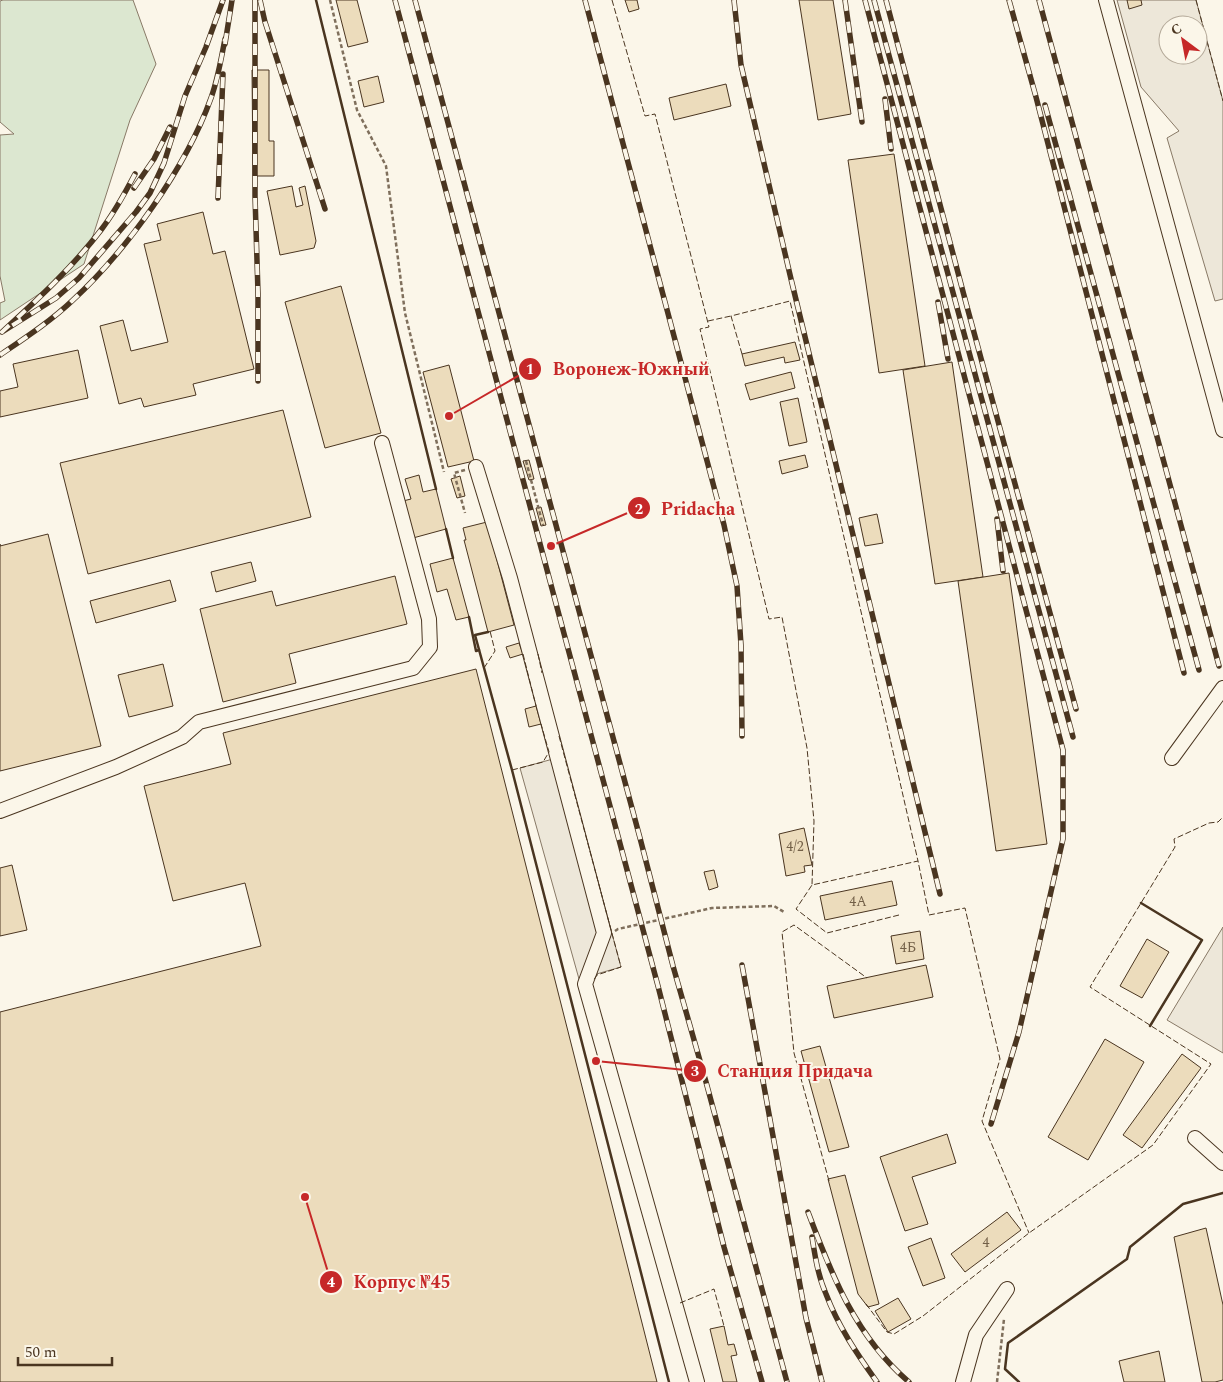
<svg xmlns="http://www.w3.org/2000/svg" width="1223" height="1382" viewBox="0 0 1223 1382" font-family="Spectral,serif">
<rect width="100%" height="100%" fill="#fbf6e9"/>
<polygon fill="#dce7d0" stroke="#887966" points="3,0 133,0 156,64 130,120 84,264 0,320 0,303 5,301 0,276 0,135 14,134 0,122 0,1"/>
<g fill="#ede7d9" stroke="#887966" fill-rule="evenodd">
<path d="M 1117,0 L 1196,0 L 1223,101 L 1223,299 L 1215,301 L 1167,138 L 1179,131 L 1141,87 ZM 1168,25 L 1198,25 L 1198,55 L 1168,55 Z"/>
<polygon points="564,756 621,967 579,979 520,768"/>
<polygon points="1223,927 1223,1053 1167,1020"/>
</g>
<g fill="#ecdcbc" stroke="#4a3520">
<polygon points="336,0 357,0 368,42 348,47"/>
<polygon points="625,0 637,0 639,9 629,12"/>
<polygon points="799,0 833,0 851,114 818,120"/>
<polygon points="1127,0 1141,0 1142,5 1129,9"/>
<polygon points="252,70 269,70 269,141 274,141 274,176 253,176"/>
<polygon points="378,76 384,102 364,107 358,81"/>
<polygon points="726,84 731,106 674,120 669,98"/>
<polygon points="894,154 925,366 879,373 848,160"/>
<polygon points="292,186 296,207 303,205 299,188 305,186 316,241 314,248 280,255 267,191"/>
<polygon points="203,212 213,254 225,251 254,369 193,384 196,395 144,407 141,398 119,404 100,326 123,320 131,351 168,342 144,244 161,240 157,224"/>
<polygon points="341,286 381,433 325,448 285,302"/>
<polygon points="795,342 800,360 785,363 784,357 745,366 742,354"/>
<polygon points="78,350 88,398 0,417 0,391 18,387 13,364"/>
<polygon points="952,362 983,577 935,584 903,370"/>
<polygon points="449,365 474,461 448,467 423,372"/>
<polygon points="791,372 795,388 750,400 745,384"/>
<polygon points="798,398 807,442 789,446 780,402"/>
<polygon points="283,410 311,517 88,574 60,463"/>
<polygon points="805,455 808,467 782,474 779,461"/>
<polygon points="529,460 534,479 529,480 523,461"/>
<polygon points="419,475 423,492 436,489 446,529 413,538 403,501 411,499 405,479"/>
<polygon points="460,476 465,496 457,498 451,479"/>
<polygon points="541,507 546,525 541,526 536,508"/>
<polygon points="877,514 883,543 865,546 859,518"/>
<polygon points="487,522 514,625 488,632 464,540 466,540 463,528"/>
<polygon points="48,534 101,746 0,771 0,544 0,546"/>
<polygon points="453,558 469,617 456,620 447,589 437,592 430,564"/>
<polygon points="251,562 256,581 216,592 211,572"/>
<polygon points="1009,573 1047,844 996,851 958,581"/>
<polygon points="395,576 407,624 289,654 296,683 223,702 200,609 272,591 276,606"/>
<polygon points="170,580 176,601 96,623 90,601"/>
<polygon points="519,643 523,654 510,658 506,647"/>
<polygon points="163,664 173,706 129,717 118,675"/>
<polygon points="476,669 657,1382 0,1382 0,1012 261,946 245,883 173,901 144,786 231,764 223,733"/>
<polygon points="536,706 541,724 529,727 525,709"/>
<polygon points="804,828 812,865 804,866 805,872 786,876 779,834"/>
<polygon points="12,865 27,930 0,936 0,868"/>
<polygon points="714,870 718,887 709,890 704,872"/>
<polygon points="892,881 897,905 825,920 820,896"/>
<polygon points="920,931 924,959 896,964 891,936"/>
<polygon points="1147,939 1169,952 1142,998 1120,986"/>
<polygon points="926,965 933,997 834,1018 827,986"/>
<polygon points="1105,1039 1144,1062 1088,1160 1048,1137"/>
<polygon points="820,1046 849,1147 829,1152 801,1051"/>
<polygon points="1182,1054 1201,1068 1142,1148 1123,1135"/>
<polygon points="947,1134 956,1163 912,1177 928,1224 905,1231 880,1157"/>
<polygon points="845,1175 879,1304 868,1307 858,1294 828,1179"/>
<polygon points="1007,1212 1021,1230 965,1272 951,1254"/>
<polygon points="1206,1228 1223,1305 1223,1380 1215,1382 1202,1382 1174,1237"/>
<polygon points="931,1238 945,1278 923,1286 908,1247"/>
<polygon points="898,1298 911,1319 888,1332 875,1311"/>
<polygon points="724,1326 728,1345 734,1344 737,1355 731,1356 737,1382 723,1382 710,1329"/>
<polygon points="1159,1351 1165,1382 1124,1382 1119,1361"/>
</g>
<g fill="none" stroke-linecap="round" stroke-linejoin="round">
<defs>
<g id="minor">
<polyline points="1106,0 1223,430"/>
<polyline points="476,467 510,578 604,933 585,984 697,1382"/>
<polyline points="1172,758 1223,688"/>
<polyline points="0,811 116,767 182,737 199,722 413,668 430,647 429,619 382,443"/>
<polyline points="1195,1138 1223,1163"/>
<polyline points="963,1382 976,1335 1007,1289"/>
</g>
</defs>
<use href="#minor" stroke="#4a3520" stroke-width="16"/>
<g stroke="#7f6f5c" stroke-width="2.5" stroke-dasharray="4 2.5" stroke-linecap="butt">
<polyline points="330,0 357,110 386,166 405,313 444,472"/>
<polyline points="526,461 543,525"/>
<polyline points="465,470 454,473 465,513"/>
<polyline points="615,931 618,929 712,908 774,906 784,912"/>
<polyline points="997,1382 1004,1319"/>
</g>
<use href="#minor" stroke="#fbf6e9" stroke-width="14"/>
<defs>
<g id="rail">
<polyline points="255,0 255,196 258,293 258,381"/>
<polyline points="260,0 265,22 325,209"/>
<polyline points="395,0 658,986 724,1247 762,1382"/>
<polyline points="415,0 640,838 673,966 706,1082 787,1382"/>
<polyline points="585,0 724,525 737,586 741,645 742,736"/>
<polyline points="734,0 741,65 791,279 940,894"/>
<polyline points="845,0 862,122"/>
<polyline points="865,0 1063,750 1063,839 1019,1032 991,1124"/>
<polyline points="874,0 1073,737"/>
<polyline points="886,0 966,303 1076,709"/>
<polyline points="1009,0 1036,97 1184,673"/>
<polyline points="1039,0 1219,666"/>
<polyline points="225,44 232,0"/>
<polyline points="885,99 891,149"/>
<polyline points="1045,105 1199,670"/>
<path d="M 135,174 C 125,193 114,213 101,230 C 72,268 37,300 2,332 L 56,298 L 79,278 L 136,212 L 150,193 L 164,163 L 185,96 L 206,47 L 223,0"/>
<polyline points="134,188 154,159 170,127"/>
<polyline points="218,198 223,74"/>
<polyline points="938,302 948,359"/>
<path d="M 0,355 C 25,338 51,321 73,300 C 127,250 186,168 211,98 C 218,79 221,59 225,39"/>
<polyline points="997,519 1003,571"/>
<polyline points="742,965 806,1318 822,1382"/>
<path d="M 808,1212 C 832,1276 856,1337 909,1382"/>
<path d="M 812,1237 C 815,1256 818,1276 826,1294 C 838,1326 857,1354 877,1382"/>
</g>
</defs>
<use href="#rail" stroke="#4a3520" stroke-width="5.5"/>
<use href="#rail" stroke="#fbf6e9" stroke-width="4" stroke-dasharray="11" stroke-linecap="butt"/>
<g stroke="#4a3520" stroke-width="1" stroke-dasharray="6 2.5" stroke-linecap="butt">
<polyline points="612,0 645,116 655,114 709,327 700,329 769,619 782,617 807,748 814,821 812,885"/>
<polyline points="1196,0 1223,101"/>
<polyline points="708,321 731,316"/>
<polyline points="742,354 731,316 790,301 918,861"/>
<polyline points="523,654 536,706"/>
<polyline points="538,654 542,673"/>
<polyline points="484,668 495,651 490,631"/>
<polyline points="559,736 621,967 597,975 593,981"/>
<polyline points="512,770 543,762 549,752 541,724"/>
<polyline points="899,915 827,933 796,909 812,885 918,861 929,915 965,908 1000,1059 982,1121 1029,1233"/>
<polyline points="829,1181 794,1053 782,932 794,925 867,978"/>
<polyline points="680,1303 714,1289 724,1326"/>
<polyline points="866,1304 887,1332 894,1334 923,1316 1029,1233 1153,1145 1211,1064 1090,987 1175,847 1174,839 1209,823 1218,822 1223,817"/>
</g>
<g stroke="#4a3520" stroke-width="2.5">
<polyline points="316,0 436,489"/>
<polyline points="446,529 453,558"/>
<polyline points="469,617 476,651 479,650"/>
<polyline points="488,632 475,635 512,770 669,1382"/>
<polyline points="1141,903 1202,940 1150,1026"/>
<polyline points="1019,1382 1005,1369 1008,1343 1127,1259 1130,1247 1183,1204 1223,1193"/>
</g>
</g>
<g text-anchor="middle" stroke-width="4" stroke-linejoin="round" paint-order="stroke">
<g font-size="14" fill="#725f47">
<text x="795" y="851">4/2</text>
<text x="858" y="906">4А</text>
<text x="908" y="952">4Б</text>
<text x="986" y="1247">4</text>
</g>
</g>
<path fill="none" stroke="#c62828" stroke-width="2" d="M449 416L530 369M551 546L639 508M596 1061L695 1071M305 1197L331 1282"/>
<g fill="#c62828" stroke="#fbf6e9" stroke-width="2">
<circle cx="449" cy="416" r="5"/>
<circle cx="551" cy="546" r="5"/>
<circle cx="596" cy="1061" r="5"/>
<circle cx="305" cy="1197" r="5"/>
<circle cx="530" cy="369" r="12"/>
<circle cx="639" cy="508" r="12"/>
<circle cx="695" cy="1071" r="12"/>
<circle cx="331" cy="1282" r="12"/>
</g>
<g font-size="15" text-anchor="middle" font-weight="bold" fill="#fff">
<text x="530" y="374">1</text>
<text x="639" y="514">2</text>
<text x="695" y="1076">3</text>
<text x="331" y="1287">4</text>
</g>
<g font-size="18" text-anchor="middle" font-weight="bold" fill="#c62828" stroke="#fbf6e9" stroke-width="4" stroke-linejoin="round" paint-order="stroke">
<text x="631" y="375">Воронеж-Южный</text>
<text x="698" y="515">Pridacha</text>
<text x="795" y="1077">Станция Придача</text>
<text x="402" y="1288">Корпус №45</text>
</g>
<g transform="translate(1183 40) rotate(328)"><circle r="24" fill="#fbf6e9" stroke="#b4a999"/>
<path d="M0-4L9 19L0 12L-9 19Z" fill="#c62828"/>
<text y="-8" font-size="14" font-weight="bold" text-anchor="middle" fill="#4a3520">С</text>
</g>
<path d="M18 1357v8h94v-8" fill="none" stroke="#4a3520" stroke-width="2.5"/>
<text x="25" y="1357" font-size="15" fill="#4a3520" stroke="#fbf6e9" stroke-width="4" paint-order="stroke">50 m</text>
</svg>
